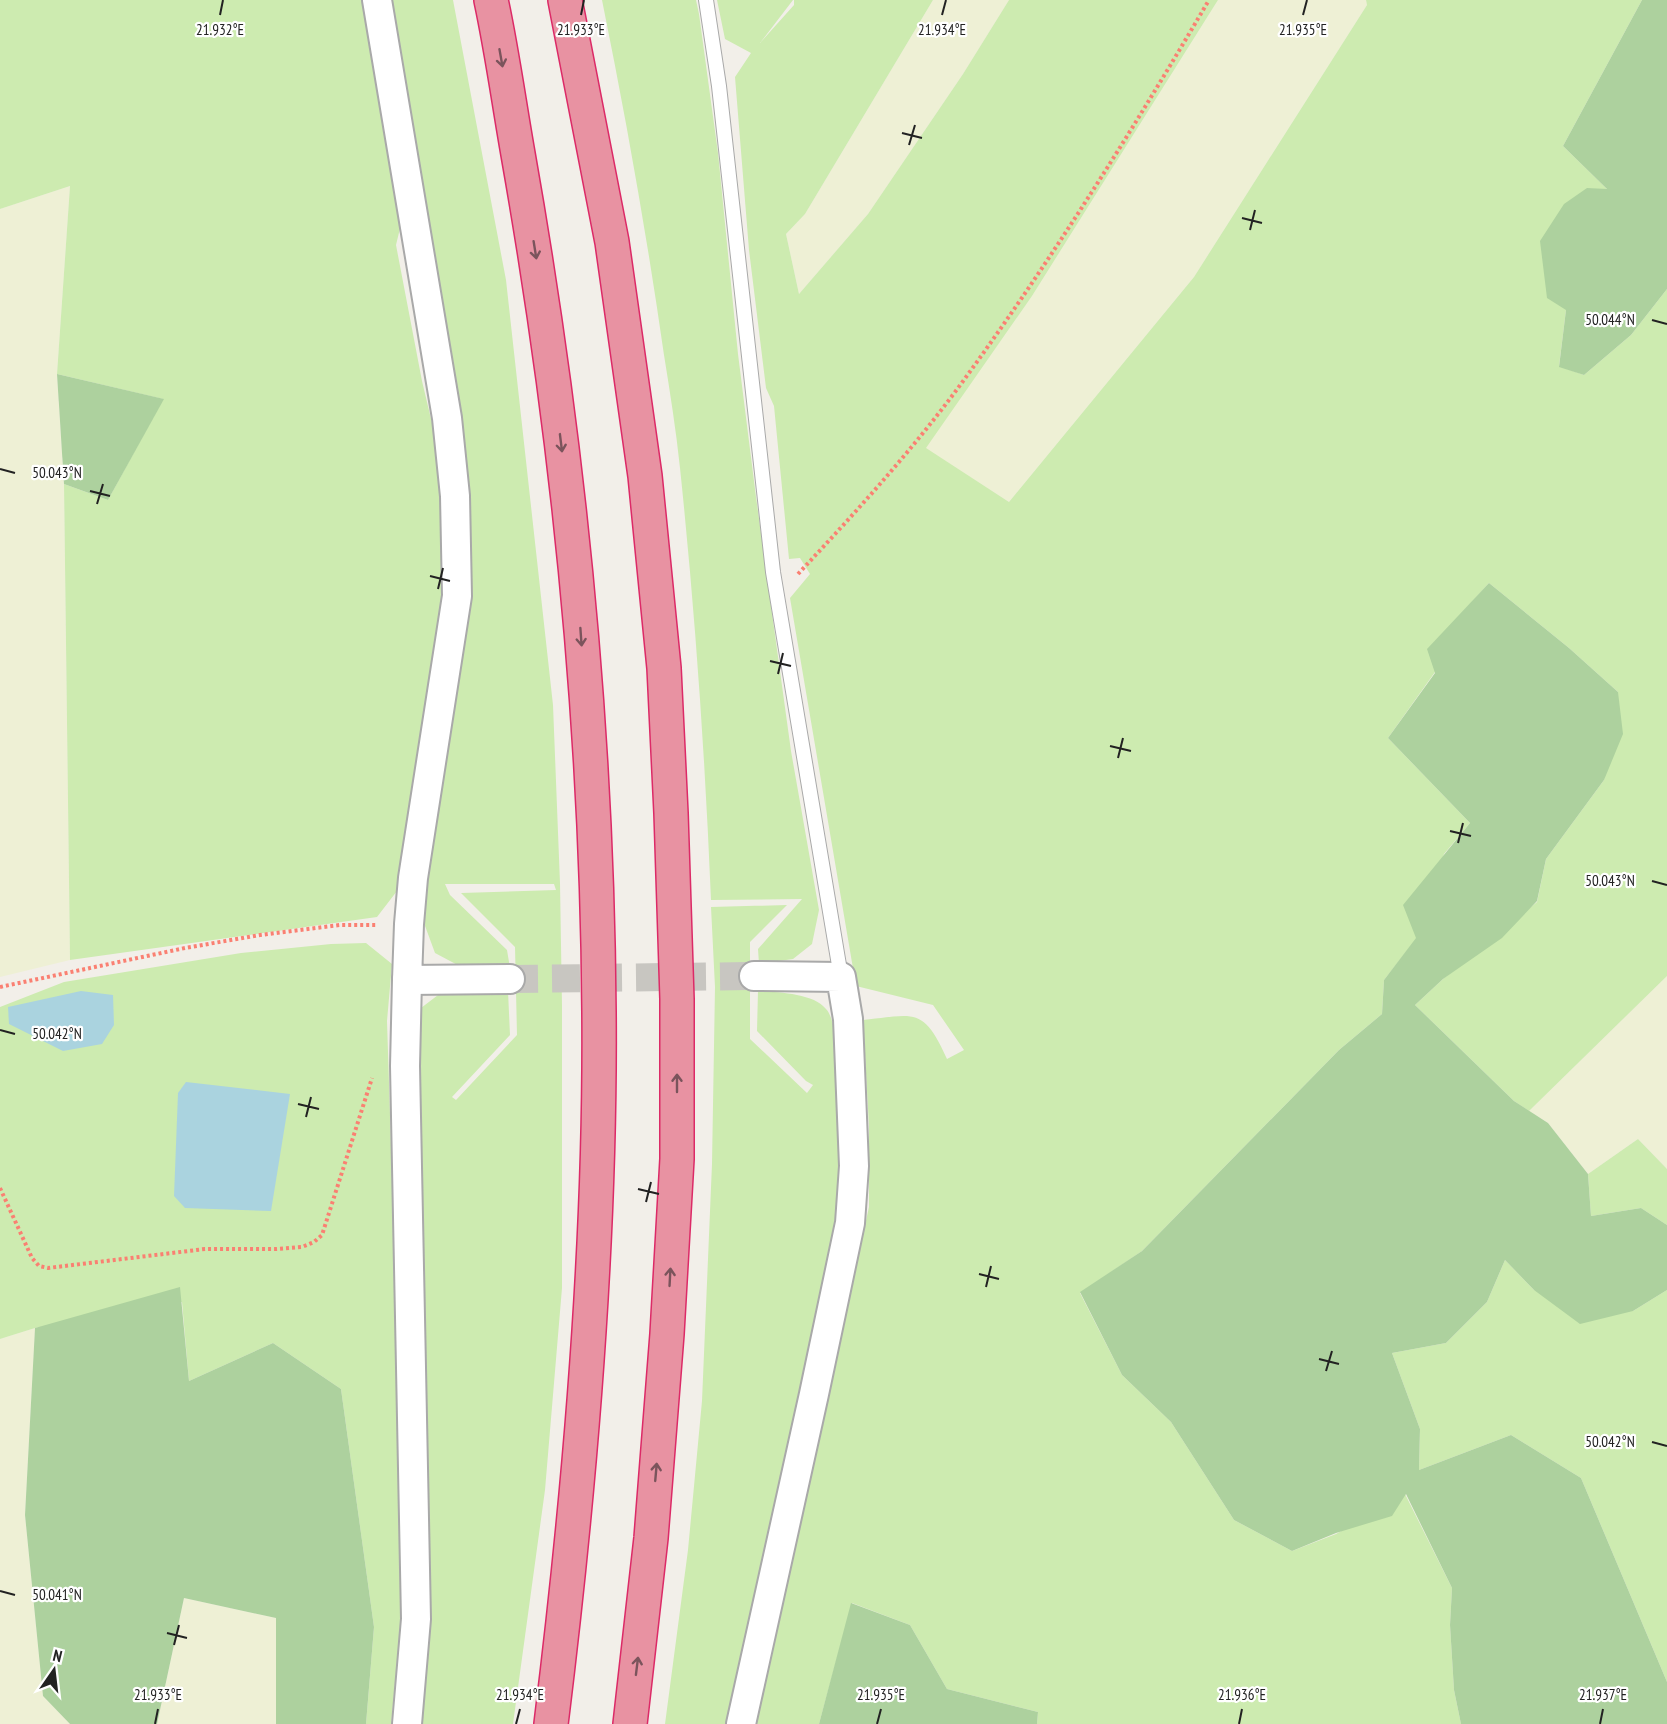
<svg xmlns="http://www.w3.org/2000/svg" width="1667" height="1724" viewBox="0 0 1667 1724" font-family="'PT Sans Narrow',sans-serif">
<rect width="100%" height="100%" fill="#f2efe9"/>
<g fill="#eef0d5">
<polygon points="933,0 1009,0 963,74 868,214 799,294 786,234 805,214"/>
<polygon points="1218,0 1366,0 1367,5 1194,277 1009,502 925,448 1032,296"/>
<polygon points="70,186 57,374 64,484 70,960 0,977 0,209"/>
<polygon points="1667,976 1667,1169 1638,1139 1588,1174 1548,1123 1529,1111"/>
<polygon points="35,1328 25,1515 43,1696 70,1724 0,1724 0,1339"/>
<polygon points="184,1598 276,1618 276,1724 157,1724"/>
</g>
<g fill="#cdebb0">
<polygon points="0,0 365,0 403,216 396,245 422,381 436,440 447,584 429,707 397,891 377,917 70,960 64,484 108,500 163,399 57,374 70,186 0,209"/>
<polygon points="391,0 453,0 506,280 553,705 560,883 562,1006 562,1288 545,1490 513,1724 420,1724 420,1116 421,1008 442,992 508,991 510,1035 452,1097 456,1100 517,1035 515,947 461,893 556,890 554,884 445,884 450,895 507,950 510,968 467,970 435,953 421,915 429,875 454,692 469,605 471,550 465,466 429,242 408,99"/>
<path d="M 602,0 L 696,0 L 699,14 L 718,153 L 738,354 L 756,497 L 791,751 L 819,910 L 812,944 L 793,959 L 759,964 L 758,949 L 802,899 L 711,900 C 705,755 695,611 680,468 C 676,430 670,392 664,355 C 647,236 626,118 602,0 Z"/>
<path d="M 717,0 L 793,0 L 760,43 L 794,5 L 794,0 L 933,0 L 805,214 L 786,234 L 799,294 L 868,214 L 963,74 L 1009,0 L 1218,0 L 1032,296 L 926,448 L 1009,502 L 1194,277 L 1367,5 L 1366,0 L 1642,0 L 1563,146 L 1607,189 L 1566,310 L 1559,366 L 1584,375 L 1631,335 L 1667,289 L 1667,976 L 1529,1111 L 1514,1101 L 1415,1005 L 1443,979 L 1537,902 L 1546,859 L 1604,780 L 1618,692 L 1569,648 L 1489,583 L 1460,615 L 1435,672 L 1388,738 L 1470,823 L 1444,854 L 1417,938 L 1384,980 L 1382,1014 L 1339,1050 L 1142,1251 L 1080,1293 L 1122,1375 L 1171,1422 L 1234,1520 L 1292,1551 L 1336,1534 L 1405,1494 L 1452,1588 L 1450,1625 L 1454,1690 L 1461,1724 L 1037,1724 L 1038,1712 L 947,1689 L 910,1625 L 852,1603 L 819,1724 L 754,1724 L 869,1207 L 869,1126 L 863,1020 C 915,1015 923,1006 947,1059 L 964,1050 L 933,1005 L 856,986 L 790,598 L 810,574 L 800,558 L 789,559 L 774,406 L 766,388 L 749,250 L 735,77 L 751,53 L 725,39 Z"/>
<path d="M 787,905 L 750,942 L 750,1039 L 807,1093 L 813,1085 L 806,1081 L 757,1031 L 758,991 C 776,992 814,993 826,1009 C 831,1014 833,1025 835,1031 L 840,1219 L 794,1433 L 726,1724 L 665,1724 L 688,1550 L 702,1401 L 712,1164 L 715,987 L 711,907 Z"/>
<polygon points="366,943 392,964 387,1021 405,1579 391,1724 366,1724 374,1627 341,1389 273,1343 189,1381 182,1302 35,1328 0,1339 0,1007 64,982 241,953 331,944"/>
<polygon points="1638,1139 1667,1169 1667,1225 1641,1208 1591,1216 1588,1174"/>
<polygon points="1505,1260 1534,1290 1633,1311 1667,1290 1667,1682 1581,1478 1511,1435 1419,1470 1420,1429 1392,1353 1446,1343 1487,1302"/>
</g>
<g fill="#add19e">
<polygon points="1642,0 1667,0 1667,289 1631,335 1584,375 1559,367 1566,310 1547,298 1540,241 1564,204 1587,188 1607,189 1563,146"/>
<polygon points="57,374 164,399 108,500 64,484"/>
<polygon points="1489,583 1569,648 1618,692 1623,734 1604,780 1546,859 1537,901 1502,938 1443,979 1415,1005 1514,1101 1548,1123 1588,1174 1591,1216 1641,1208 1667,1225 1667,1290 1633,1311 1580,1324 1534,1290 1505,1260 1487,1302 1446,1343 1392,1353 1420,1429 1419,1470 1511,1435 1581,1478 1667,1682 1667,1724 1461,1724 1454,1690 1450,1625 1452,1588 1406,1494 1392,1516 1336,1533 1292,1551 1234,1520 1171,1422 1122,1375 1080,1292 1142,1251 1339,1050 1382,1014 1384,980 1416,938 1403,905 1470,823 1388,738 1435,673 1427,649"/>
<polygon points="180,1287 189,1381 273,1343 341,1389 374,1627 366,1724 276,1724 276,1618 184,1598 157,1724 70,1724 43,1696 25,1515 35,1328"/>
<polygon points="851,1603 910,1625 947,1689 1038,1712 1037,1724 819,1724"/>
</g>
<g fill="#aad3df">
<polygon points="81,991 113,995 114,1025 102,1044 63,1051 9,1024 8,1007"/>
<polygon points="186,1082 290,1094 271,1211 185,1208 174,1196 178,1093"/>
</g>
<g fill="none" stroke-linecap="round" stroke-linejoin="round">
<polyline stroke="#c8c6c1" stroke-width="28" stroke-dasharray="28 14" stroke-linecap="butt" points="510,979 754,976"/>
<defs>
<polyline id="service" points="706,0 719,86 773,572 841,977"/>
<g id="minor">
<polyline points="377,0 447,418 455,496 457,596 413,878 409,924 407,980 510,979"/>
<polyline points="407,980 405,1066 416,1619 407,1724"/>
<polyline points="741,1724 814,1394 850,1223 854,1166 848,1019 841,977 754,976"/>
</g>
<g id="motorway">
<path d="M 491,0 C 502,51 509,103 518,154 C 568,437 597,725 599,1012 C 601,1248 580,1490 551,1724"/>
<polyline points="565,0 612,242 645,476 664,668 671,813 677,999 677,1159 667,1334 651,1538 630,1724"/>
</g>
</defs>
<use href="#service" stroke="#a9a9a9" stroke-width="16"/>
<use href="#minor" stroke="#a9a9a9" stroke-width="32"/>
<use href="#motorway" stroke="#dc2a67" stroke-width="36"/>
<g stroke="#fa8072" stroke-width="4" stroke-dasharray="3 3" stroke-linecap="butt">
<path d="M 798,574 C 854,514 909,454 958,388 C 1049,264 1131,133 1209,0"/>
<polyline points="0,987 185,948 260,935 340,925 378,925"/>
<polyline points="0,1188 32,1258 39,1266 48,1268 205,1249 276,1249 302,1247 314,1242 322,1235 372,1078"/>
</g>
<use href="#service" stroke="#fff" stroke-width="14"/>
<use href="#minor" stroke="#fff" stroke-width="28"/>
<use href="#motorway" stroke="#e892a2" stroke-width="33"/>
</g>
<defs><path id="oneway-shaft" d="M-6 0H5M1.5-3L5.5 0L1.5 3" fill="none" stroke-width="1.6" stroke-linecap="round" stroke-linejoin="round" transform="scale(1.5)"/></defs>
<g stroke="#7b545c">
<use href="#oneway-shaft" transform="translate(501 58) rotate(80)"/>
<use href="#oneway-shaft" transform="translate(535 250) rotate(81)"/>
<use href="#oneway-shaft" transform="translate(561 443) rotate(83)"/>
<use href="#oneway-shaft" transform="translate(581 637) rotate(86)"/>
<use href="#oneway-shaft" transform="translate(677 1083) rotate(-90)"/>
<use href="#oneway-shaft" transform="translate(670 1277) rotate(-87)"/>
<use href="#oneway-shaft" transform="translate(656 1472) rotate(-85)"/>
<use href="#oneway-shaft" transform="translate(637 1666) rotate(-83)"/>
</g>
<path fill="none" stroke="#222" stroke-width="2" d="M 220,15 L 223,0M 581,15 L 584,0M 942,15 L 946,0M 1303,15 L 1307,0M 902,133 L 922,138M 909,145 L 915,125M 1242,218 L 1262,223M 1250,230 L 1255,210M 1652,320 L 1667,324M 0,469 L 15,473M 90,491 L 110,496M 97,504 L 103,484M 430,576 L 450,581M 438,589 L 443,568M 770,661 L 791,666M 778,674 L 783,653M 1110,746 L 1131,751M 1118,758 L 1123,738M 1450,831 L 1471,836M 1458,843 L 1463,823M 1652,881 L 1667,885M 0,1030 L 15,1034M 298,1104 L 319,1109M 306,1117 L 311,1097M 638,1189 L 659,1194M 646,1202 L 651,1182M 979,1274 L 999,1279M 986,1287 L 991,1266M 1319,1359 L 1339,1364M 1326,1371 L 1332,1351M 1652,1442 L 1667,1446M 0,1591 L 15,1595M 167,1633 L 187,1638M 174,1645 L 179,1625M 155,1724 L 158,1709M 516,1724 L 520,1709M 877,1724 L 881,1709M 1239,1724 L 1242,1709M 1600,1724 L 1603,1709"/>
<g font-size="15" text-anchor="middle" fill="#222" stroke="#fff" stroke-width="4.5" stroke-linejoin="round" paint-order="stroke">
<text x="220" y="35">21.932°E</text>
<text x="581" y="35">21.933°E</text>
<text x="942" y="35">21.934°E</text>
<text x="1303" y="35">21.935°E</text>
<text x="1610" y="325">50.044°N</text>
<text x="57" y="478">50.043°N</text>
<text x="1610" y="886">50.043°N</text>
<text x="57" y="1039">50.042°N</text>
<text x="1610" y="1447">50.042°N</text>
<text x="57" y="1600">50.041°N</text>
<text x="158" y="1700">21.933°E</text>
<text x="520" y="1700">21.934°E</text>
<text x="881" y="1700">21.935°E</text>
<text x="1242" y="1700">21.936°E</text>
<text x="1603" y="1700">21.937°E</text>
</g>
<g transform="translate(54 1670) rotate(14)" stroke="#ffffff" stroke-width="4.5" paint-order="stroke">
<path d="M0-4.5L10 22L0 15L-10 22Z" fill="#222222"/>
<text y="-9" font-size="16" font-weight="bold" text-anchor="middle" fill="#222222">N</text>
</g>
</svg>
